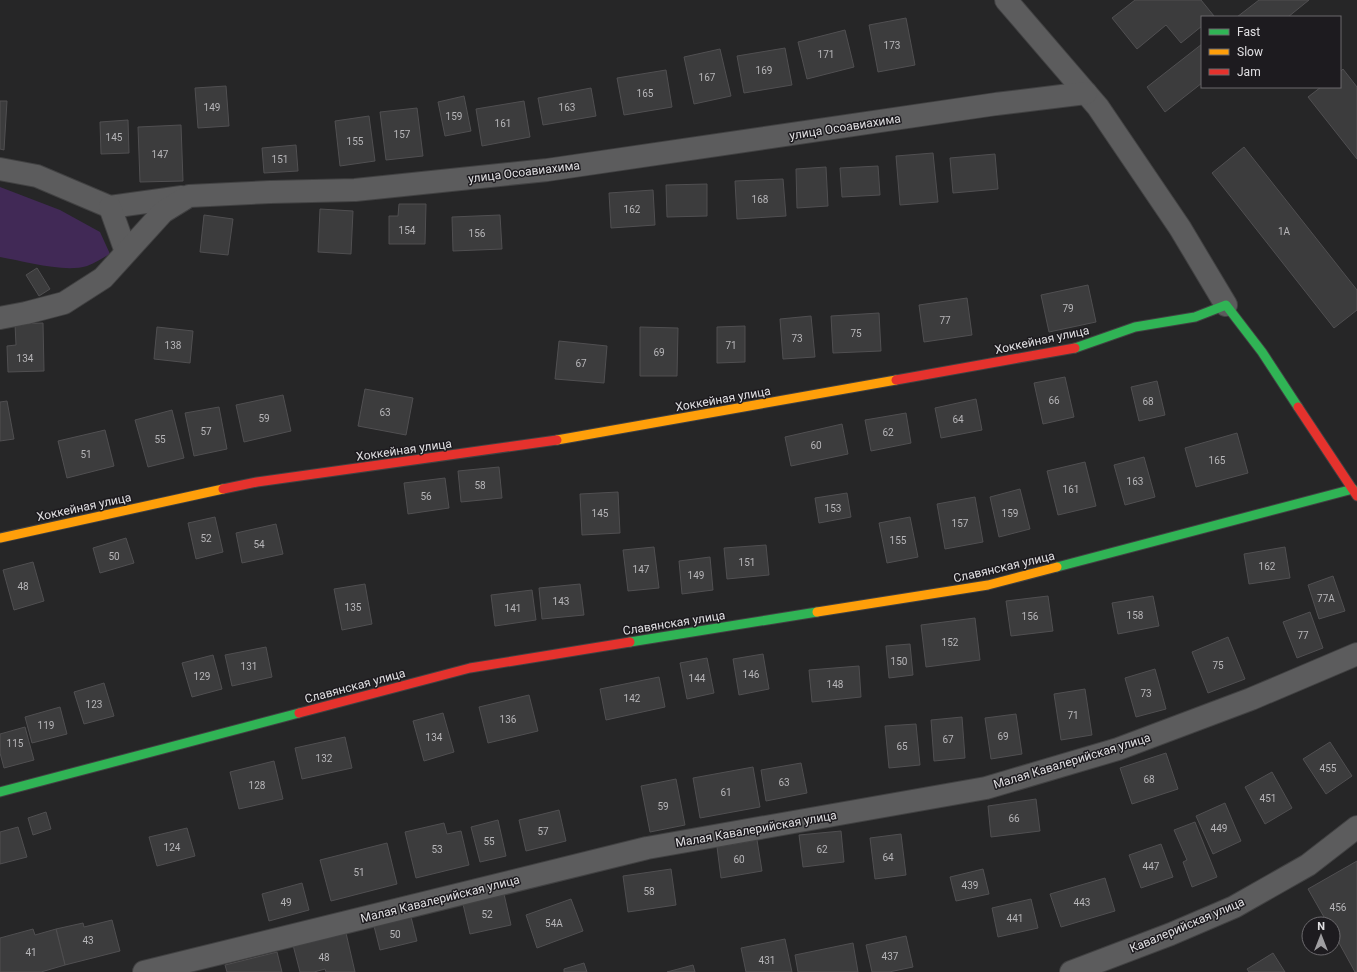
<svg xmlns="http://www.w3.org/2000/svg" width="1357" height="972" viewBox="0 0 1357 972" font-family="Roboto,sans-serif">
<rect width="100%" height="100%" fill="#262627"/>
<path fill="#412956" d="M 0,187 L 60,210 L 100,232 L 110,254 C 102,258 95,263 87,266 C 64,273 24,261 0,257 Z"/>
<g fill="#3c3c3d" stroke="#504f51">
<polygon points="1135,0 1201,0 1214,16 1202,17 1202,26 1181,43 1166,25 1137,49 1112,18"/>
<polygon points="1259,0 1309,0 1288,17 1237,17"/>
<polygon points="906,18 915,65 878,72 869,25"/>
<polygon points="845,30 854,67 807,79 798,42"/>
<polygon points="1202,44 1202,83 1165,112 1147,87"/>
<polygon points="785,48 792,85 744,93 737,56"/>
<polygon points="720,49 731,96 694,104 684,57"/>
<polygon points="1343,69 1357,87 1357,159 1308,97 1321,87 1340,87 1340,72"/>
<polygon points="666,70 672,107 624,115 617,78"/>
<polygon points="226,86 229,126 198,128 195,88"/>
<polygon points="591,88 596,116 543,125 538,98"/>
<polygon points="464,96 471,131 445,136 438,102"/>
<polygon points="0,101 7,101 4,150 0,149"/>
<polygon points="524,101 530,137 482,146 476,109"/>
<polygon points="417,108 423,156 386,160 380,112"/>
<polygon points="369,116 375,161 340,166 335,121"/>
<polygon points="128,120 129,153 101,154 100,122"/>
<polygon points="181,125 183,181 140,182 138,127"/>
<polygon points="296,145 298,171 264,173 262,148"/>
<polygon points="1244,147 1357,290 1357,310 1334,328 1212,173"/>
<polygon points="933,153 938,202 900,205 896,156"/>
<polygon points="995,154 998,189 953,193 950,158"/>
<polygon points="878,166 880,195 842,197 840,168"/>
<polygon points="826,167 828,206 797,208 796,169"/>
<polygon points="783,179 786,216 737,219 735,181"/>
<polygon points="707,184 707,216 667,217 666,185"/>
<polygon points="653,190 655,225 611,228 609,193"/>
<polygon points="399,204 426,204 425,244 389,244 389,216 398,216"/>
<polygon points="320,209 353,211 351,254 318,252"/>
<polygon points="204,215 233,219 228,255 200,252"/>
<polygon points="500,215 502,249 453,251 452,217"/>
<polygon points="37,268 50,289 39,296 26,275"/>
<polygon points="1088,285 1096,322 1049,332 1041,295"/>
<polygon points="967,298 972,335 924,342 919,305"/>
<polygon points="879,313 881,351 833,353 831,316"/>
<polygon points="811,316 815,357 783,359 780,319"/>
<polygon points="43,323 44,371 8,372 7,346 16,345 15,324"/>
<polygon points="745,326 745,362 717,363 717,327"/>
<polygon points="157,327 193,331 190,363 154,359"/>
<polygon points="640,327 678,328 677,376 640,376"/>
<polygon points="559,341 607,346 604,383 555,379"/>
<polygon points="1065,377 1074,417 1043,424 1034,383"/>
<polygon points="1157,381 1165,415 1139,421 1131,387"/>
<polygon points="365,389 413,398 406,435 358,426"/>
<polygon points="283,395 291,431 244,442 236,405"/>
<polygon points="976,399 982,430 941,438 935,408"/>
<polygon points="7,401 14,439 0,441 0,402"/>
<polygon points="219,407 227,449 194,456 185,413"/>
<polygon points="172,410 184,458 148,467 135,420"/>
<polygon points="906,413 911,443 871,451 865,420"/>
<polygon points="842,424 848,454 791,466 785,437"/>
<polygon points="105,430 114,466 67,478 58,441"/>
<polygon points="1237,433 1248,473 1196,487 1185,448"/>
<polygon points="1144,457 1155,497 1125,505 1114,465"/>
<polygon points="1085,462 1096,506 1058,515 1047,471"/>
<polygon points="499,467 502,498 461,502 458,471"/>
<polygon points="445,478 449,508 408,514 404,483"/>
<polygon points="1020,489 1030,529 999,537 990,497"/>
<polygon points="618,492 620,533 582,535 580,494"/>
<polygon points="847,493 851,517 819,523 815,498"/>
<polygon points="975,497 983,542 945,549 937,504"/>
<polygon points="215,517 223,552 196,559 188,523"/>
<polygon points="910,517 918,557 887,563 879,523"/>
<polygon points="276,524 283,554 242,563 236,533"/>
<polygon points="126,538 134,563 100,573 93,548"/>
<polygon points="766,545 769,575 727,579 724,548"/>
<polygon points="654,547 659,588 628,591 623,550"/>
<polygon points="1285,547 1290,578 1249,584 1244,554"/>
<polygon points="710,557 713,590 682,594 679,561"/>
<polygon points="33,562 44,601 14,610 3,570"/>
<polygon points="1333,576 1345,611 1319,619 1308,585"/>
<polygon points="365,584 372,624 342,630 334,589"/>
<polygon points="580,584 584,615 542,619 539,588"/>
<polygon points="532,590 536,620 495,626 491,595"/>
<polygon points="1048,596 1053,631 1011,636 1006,601"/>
<polygon points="1153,596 1159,626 1118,634 1112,603"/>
<polygon points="1310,612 1323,648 1297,658 1283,622"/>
<polygon points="975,618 980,660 926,667 921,625"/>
<polygon points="1228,637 1245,679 1208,693 1192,652"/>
<polygon points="910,644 913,675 889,678 886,646"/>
<polygon points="266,647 272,677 232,686 225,655"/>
<polygon points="763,654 769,689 739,695 733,659"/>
<polygon points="213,655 222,689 192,697 182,663"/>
<polygon points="707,658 714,693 687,699 680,663"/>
<polygon points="859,666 861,697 812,702 809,670"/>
<polygon points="1155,669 1166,709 1136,717 1125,678"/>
<polygon points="659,677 665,707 606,720 600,689"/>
<polygon points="104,683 114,716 84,724 74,692"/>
<polygon points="1085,689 1092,735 1061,740 1054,694"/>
<polygon points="529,695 538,731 488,743 479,707"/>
<polygon points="60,707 67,734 32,743 25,717"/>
<polygon points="443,713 454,752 424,761 413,721"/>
<polygon points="1016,714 1022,754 991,759 985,718"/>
<polygon points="962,717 965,758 934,761 931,720"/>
<polygon points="916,724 920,765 889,768 885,726"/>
<polygon points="25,727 34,760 4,768 0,753 0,734"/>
<polygon points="345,737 352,768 302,779 295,748"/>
<polygon points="1330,742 1352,776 1326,794 1303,759"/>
<polygon points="1166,753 1178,789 1132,804 1120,768"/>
<polygon points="274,761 283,799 239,809 230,772"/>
<polygon points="801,763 807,793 766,801 761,770"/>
<polygon points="753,767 760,807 700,818 693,778"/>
<polygon points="1272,772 1292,808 1265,824 1245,787"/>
<polygon points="676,779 685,825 650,832 641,786"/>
<polygon points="1036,799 1040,831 991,837 988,806"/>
<polygon points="1225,803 1241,841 1213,854 1196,816"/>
<polygon points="559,810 566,841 526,851 519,820"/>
<polygon points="46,812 51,829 33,835 28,818"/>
<polygon points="498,820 506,856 480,862 471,827"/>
<polygon points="1195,822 1217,877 1192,887 1183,862 1187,860 1174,830"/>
<polygon points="444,823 447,834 461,831 469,865 416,878 405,832"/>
<polygon points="18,827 27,857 0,864 0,832"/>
<polygon points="187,828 195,856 157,866 149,837"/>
<polygon points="841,831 844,862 803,867 799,835"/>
<polygon points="901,834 906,875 875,879 870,838"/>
<polygon points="757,840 762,871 721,878 717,847"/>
<polygon points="387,843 397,884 331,901 320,860"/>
<polygon points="1161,844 1173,877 1141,888 1129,855"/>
<polygon points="1357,861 1357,972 1355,972 1333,932 1333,924 1328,924 1308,889"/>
<polygon points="671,869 676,905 628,912 623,876"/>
<polygon points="983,869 989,894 956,901 950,877"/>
<polygon points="1105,878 1115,911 1061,927 1050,894"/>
<polygon points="302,883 309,910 269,921 262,894"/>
<polygon points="504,894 511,925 470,934 463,904"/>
<polygon points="571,899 583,931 537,948 526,915"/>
<polygon points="1031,899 1038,928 998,937 992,908"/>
<polygon points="411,917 417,941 380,950 374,926"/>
<polygon points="112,920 120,951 65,965 56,929 83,923 84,927"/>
<polygon points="33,929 35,935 56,929 65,965 41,972 0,972 0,938"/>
<polygon points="346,933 355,972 326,972 325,969 314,972 300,972 293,945"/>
<polygon points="906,936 913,967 889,972 872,972 866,945"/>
<polygon points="785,939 792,972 746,972 741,948"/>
<polygon points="853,943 858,972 798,972 795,955"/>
<polygon points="277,952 282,972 227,972 225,965"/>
<polygon points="1273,953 1285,972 1249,972 1247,969"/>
<polygon points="584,963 587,972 564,972 564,969"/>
<polygon points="693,965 695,972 667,972"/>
</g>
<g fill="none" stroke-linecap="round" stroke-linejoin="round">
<defs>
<g id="street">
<polyline points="1006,0 1098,107 1180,228 1226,305"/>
<polyline points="0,169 37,176 110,207 182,197"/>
<polyline points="110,207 126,252"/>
<polyline points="0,318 26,313 64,303 103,278 163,212 189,196 270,192 355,190 547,170 996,104 1086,93"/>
<polyline points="144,972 647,848 986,788 1118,749 1251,699 1357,654"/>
<polyline points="1071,972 1171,934 1234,907 1308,865 1357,827"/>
</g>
<g id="fast">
<polyline points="1075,348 1135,327 1195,317 1226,305 1262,352 1298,407"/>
<polyline points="1057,567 1353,489"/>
<polyline points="630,642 817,612"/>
<polyline points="0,792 299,713"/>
</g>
<g id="slow">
<polyline points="557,440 896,380"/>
<polyline points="0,538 223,489"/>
<polyline points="817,612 988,585 1057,567"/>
</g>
<g id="jam">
<polyline points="896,380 1075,348"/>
<polyline points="1298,407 1357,496"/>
<polyline points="223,489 257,482 557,440"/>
<polyline points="299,713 470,668 630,642"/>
</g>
</defs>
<use href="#street" stroke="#414142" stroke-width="24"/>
<use href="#fast" stroke="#414142" stroke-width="11"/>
<use href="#slow" stroke="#414142" stroke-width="11"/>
<use href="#jam" stroke="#414142" stroke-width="11"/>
<use href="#street" stroke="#5c5c5d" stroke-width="22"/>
<use href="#fast" stroke="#30b455" stroke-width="9"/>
<use href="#slow" stroke="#ff9f0a" stroke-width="9"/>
<use href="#jam" stroke="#e5322d" stroke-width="9"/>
</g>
<g text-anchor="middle" stroke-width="3" stroke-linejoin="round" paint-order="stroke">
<g font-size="10" fill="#b7b6b9">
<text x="892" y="49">173</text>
<text x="826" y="58">171</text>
<text x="764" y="74">169</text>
<text x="707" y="81">167</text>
<text x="645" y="97">165</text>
<text x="212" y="111">149</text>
<text x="567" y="111">163</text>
<text x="454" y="120">159</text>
<text x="503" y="127">161</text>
<text x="402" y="138">157</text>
<text x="114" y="141">145</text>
<text x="355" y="145">155</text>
<text x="160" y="158">147</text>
<text x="280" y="163">151</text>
<text x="760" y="203">168</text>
<text x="632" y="213">162</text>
<text x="407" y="234">154</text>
<text x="1284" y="235">1А</text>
<text x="477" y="237">156</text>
<text x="1068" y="312">79</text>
<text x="945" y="324">77</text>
<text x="856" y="337">75</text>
<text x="797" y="342">73</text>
<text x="173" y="349">138</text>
<text x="731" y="349">71</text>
<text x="659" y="356">69</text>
<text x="25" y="362">134</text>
<text x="581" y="367">67</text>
<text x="1054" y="404">66</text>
<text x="1148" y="405">68</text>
<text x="385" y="416">63</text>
<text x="264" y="422">59</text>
<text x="958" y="423">64</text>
<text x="206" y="435">57</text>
<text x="888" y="436">62</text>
<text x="160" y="443">55</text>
<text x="816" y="449">60</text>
<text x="86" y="458">51</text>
<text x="1217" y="464">165</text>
<text x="1135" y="485">163</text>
<text x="480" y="489">58</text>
<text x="1071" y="493">161</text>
<text x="426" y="500">56</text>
<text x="833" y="512">153</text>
<text x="600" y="517">145</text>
<text x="1010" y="517">159</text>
<text x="960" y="527">157</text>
<text x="206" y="542">52</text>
<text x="898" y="544">155</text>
<text x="259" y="548">54</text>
<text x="114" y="560">50</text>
<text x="747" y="566">151</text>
<text x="1267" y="570">162</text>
<text x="641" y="573">147</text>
<text x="696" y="579">149</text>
<text x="23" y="590">48</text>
<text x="1326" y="602">77А</text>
<text x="561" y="605">143</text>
<text x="353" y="611">135</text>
<text x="513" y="612">141</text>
<text x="1135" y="619">158</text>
<text x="1030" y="620">156</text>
<text x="1303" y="639">77</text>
<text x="950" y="646">152</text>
<text x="899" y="665">150</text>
<text x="1218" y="669">75</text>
<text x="249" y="670">131</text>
<text x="751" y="678">146</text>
<text x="202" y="680">129</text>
<text x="697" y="682">144</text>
<text x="835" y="688">148</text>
<text x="1146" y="697">73</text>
<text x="632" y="702">142</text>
<text x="94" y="708">123</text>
<text x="1073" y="719">71</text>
<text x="508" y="723">136</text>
<text x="46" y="729">119</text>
<text x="1003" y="740">69</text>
<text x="434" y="741">134</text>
<text x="948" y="743">67</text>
<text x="15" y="747">115</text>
<text x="902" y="750">65</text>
<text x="324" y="762">132</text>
<text x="1328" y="772">455</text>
<text x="1149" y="783">68</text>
<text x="784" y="786">63</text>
<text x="257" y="789">128</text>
<text x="726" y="796">61</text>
<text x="1268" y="802">451</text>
<text x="663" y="810">59</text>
<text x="1014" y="822">66</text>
<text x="1219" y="832">449</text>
<text x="543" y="835">57</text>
<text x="489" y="845">55</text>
<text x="172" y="851">124</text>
<text x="437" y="853">53</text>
<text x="822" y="853">62</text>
<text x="888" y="861">64</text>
<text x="739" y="863">60</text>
<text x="1151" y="870">447</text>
<text x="359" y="876">51</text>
<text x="970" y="889">439</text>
<text x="649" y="895">58</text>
<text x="286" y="906">49</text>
<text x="1082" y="906">443</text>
<text x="1338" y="911">456</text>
<text x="487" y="918">52</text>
<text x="1015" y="922">441</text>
<text x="554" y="927">54А</text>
<text x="395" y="938">50</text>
<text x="88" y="944">43</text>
<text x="31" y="956">41</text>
<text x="890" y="960">437</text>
<text x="324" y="961">48</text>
<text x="767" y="964">431</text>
</g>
<g font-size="12" fill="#e0dfe2" stroke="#1d1b1f">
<text transform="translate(845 127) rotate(-9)" y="4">улица Осоавиахима</text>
<text transform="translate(524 172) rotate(-7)" y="4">улица Осоавиахима</text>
<text transform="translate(1042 340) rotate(-12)" y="4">Хоккейная улица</text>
<text transform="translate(723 399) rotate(-10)" y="4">Хоккейная улица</text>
<text transform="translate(404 450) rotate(-8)" y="4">Хоккейная улица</text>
<text transform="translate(84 507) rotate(-12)" y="4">Хоккейная улица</text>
<text transform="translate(1004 567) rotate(-13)" y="4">Славянская улица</text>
<text transform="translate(674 623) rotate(-9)" y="4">Славянская улица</text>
<text transform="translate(355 686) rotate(-15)" y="4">Славянская улица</text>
<text transform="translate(1072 761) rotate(-17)" y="4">Малая Кавалерийская улица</text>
<text transform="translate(756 829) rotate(-10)" y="4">Малая Кавалерийская улица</text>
<text transform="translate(440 899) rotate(-14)" y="4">Малая Кавалерийская улица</text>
<text transform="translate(1187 925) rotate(-23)" y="4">Кавалерийская улица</text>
</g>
</g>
<rect x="1201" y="16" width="140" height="72" fill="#1d1b1f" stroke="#6b696d"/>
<rect x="1209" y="29" width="20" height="6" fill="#30b455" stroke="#6b696d"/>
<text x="1237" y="36" font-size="12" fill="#e0dfe2">Fast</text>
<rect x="1209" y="49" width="20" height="6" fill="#ff9f0a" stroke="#6b696d"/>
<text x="1237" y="56" font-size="12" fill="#e0dfe2">Slow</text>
<rect x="1209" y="69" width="20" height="6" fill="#e5322d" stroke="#6b696d"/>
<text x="1237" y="76" font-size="12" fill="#e0dfe2">Jam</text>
<g transform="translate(1321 936)"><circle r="19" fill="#1d1b1f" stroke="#6b696d"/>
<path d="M0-3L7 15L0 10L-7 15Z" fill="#9f9ea1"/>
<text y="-6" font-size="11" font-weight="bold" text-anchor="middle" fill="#e0dfe2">N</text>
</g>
</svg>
